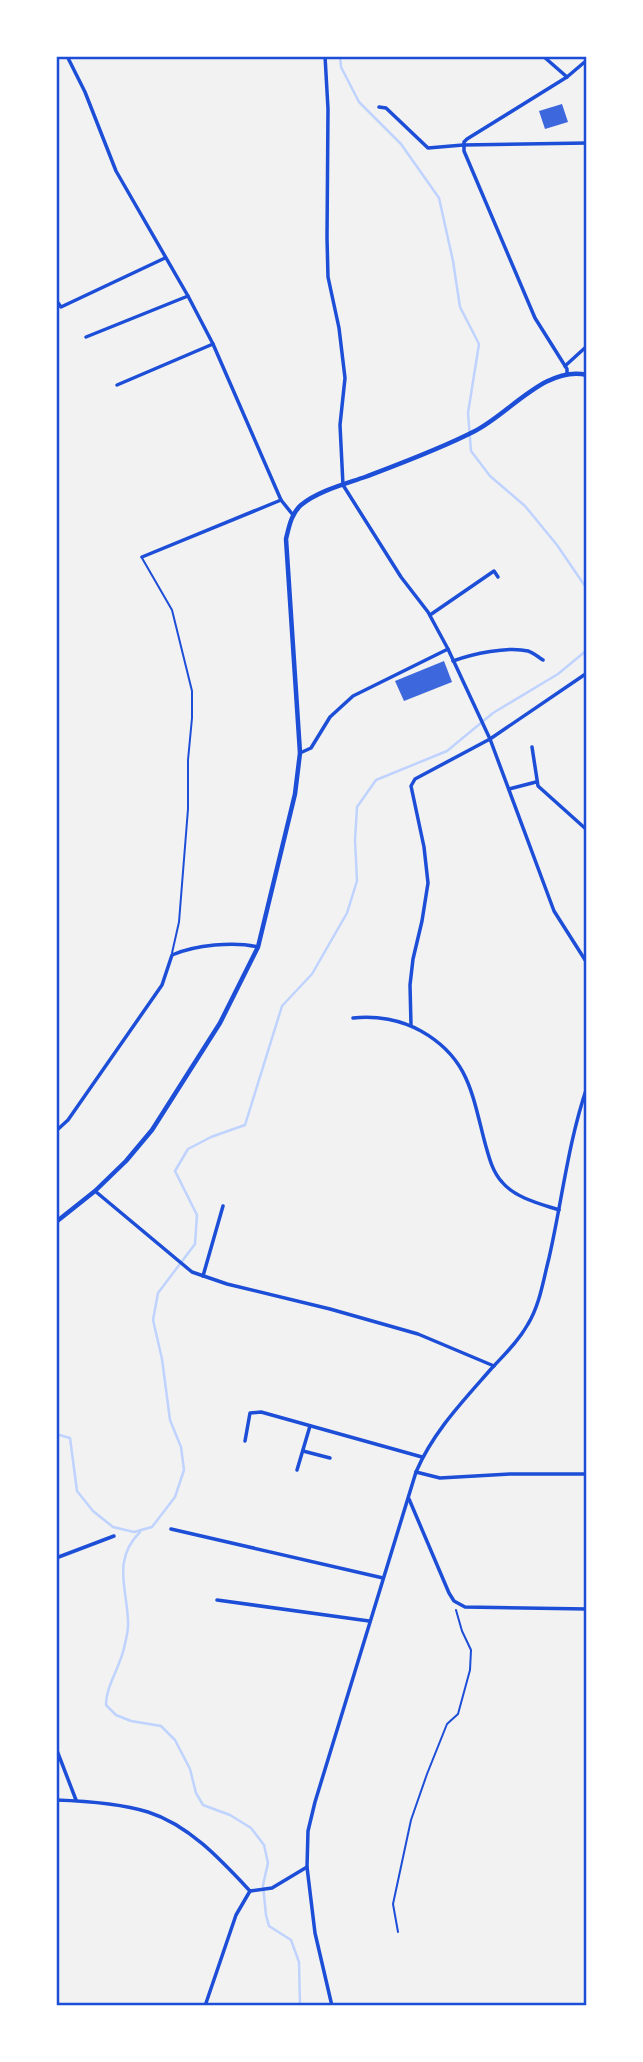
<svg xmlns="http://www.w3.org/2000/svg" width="643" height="2062" viewBox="0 0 643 2062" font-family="'Archivo Narrow',sans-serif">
<rect width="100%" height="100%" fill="#f2f2f2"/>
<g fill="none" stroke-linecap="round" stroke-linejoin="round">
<g stroke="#bfd3fe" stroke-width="2.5">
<polyline points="340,56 341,67 359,102 401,144 439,198 453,261 460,307 479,344 468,413 471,451 490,476 525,506 557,545 587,589"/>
<polyline points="56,1434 70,1438 77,1491 93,1511 113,1527 134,1532 152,1527 175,1497 184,1470 181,1447 170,1420 162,1359 153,1320 158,1293 195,1244 197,1215 175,1171 188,1149 211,1137 245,1125 282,1006 312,974 347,913 357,881 355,840 357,807 376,780 447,751 493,713 558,674 587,650"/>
<path d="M 140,1532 C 112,1560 127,1588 128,1621 C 129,1629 126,1639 124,1648 C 120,1667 106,1686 106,1705 L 116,1715 L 131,1721 L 161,1726 L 175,1740 L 190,1769 L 196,1793 L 203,1805 L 230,1815 L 251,1828 L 264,1845 L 268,1863 L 263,1885 L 266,1915 L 269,1926 L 291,1940 L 299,1962 L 300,2006"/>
</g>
</g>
<g fill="#3d67dc">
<polygon points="562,104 568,122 545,129 539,111"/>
<polygon points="444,661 452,682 404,701 395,681"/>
</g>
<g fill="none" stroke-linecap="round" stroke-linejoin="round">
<polyline stroke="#1d4ed8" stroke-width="2" points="398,1932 393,1904 411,1820 427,1774 447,1724 458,1714 470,1670 471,1650 462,1631 456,1610"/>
<polyline stroke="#1d4ed8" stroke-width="2" points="142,558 172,610 192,691 192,718 188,760 188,809 179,922 172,953"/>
<g stroke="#1d4ed8" stroke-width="3.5">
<polyline points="67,56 85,92 116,171 188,296 213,344 281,500 293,515"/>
<polyline points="325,56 328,109 327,238 328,277 339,328 345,378 340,425 343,485 401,577 428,612 448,649 490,739 554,911 587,963"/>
<polyline points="543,56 567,77"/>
<polyline points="379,107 386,108 428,148 463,145 587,143"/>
<polyline points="56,300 61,307 165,258"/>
<polyline points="86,337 188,296"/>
<polyline points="565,366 587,346"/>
<polyline points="567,373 567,369 535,318 464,151 464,142 467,139 567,77 587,60"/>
<polyline points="117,385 213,344"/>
<polyline points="142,557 281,500"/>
<polyline points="430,615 494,571 498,577"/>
<path d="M 453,661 C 472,654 508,646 528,651 C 534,653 538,657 543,660"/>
<polyline points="532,747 538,786 587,830"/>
<polyline points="300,753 311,748 330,717 353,696 448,649"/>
<polyline points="509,789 536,782"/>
<path d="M 353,1018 C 376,1015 401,1020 421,1031 C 469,1058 472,1094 485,1143 C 489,1157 492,1171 502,1182 C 515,1198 541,1204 559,1210"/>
<polyline points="411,1025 410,985 413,959 422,921 428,883 424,847 411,786 415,779 490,739 587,673"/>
<path d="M 56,1131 L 68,1120 L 162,985 L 172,955 C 195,945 234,941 258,947"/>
<polyline points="95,1191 192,1272 227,1284 330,1309 418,1334 494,1366"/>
<polyline points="203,1276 223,1206"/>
<polyline points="245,1441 250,1413 261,1412 422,1457"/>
<polyline points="303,1451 330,1458"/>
<polyline points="297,1470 310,1426"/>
<polyline points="416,1472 440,1478 510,1474 587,1474"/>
<polyline points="409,1499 449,1593 454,1601 465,1607 587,1609"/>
<polyline points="171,1529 383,1578"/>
<polyline points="56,1558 114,1536"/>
<polyline points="217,1600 369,1621"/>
<polyline points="56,1748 76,1800"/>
<path d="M 56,1800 C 86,1801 119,1803 148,1812 C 189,1825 221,1860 250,1891"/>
<polyline points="307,1867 315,1933 332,2006"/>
<path d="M 250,1891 L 272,1888 L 307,1867 L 308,1831 L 315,1802 L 416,1472 C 433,1432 463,1401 491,1369 C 504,1355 518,1342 528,1324 C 540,1304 543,1281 549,1258 C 562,1201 568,1143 587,1087"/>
<polyline points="205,2006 236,1915 250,1891"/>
</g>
<path stroke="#1d4ed8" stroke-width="4.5" d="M 56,1222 L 95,1191 L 126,1161 L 152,1130 L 220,1023 L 258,947 L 295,794 L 300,753 L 286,539 C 289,527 291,514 301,505 C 318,491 345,484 365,477 C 402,463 440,449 475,431 C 509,414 546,365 587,375"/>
</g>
<rect width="643" height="2062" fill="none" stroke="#ffffff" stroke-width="116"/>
<rect x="58" y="58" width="527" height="1946" fill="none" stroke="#1d4ed8" stroke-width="2.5"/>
</svg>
